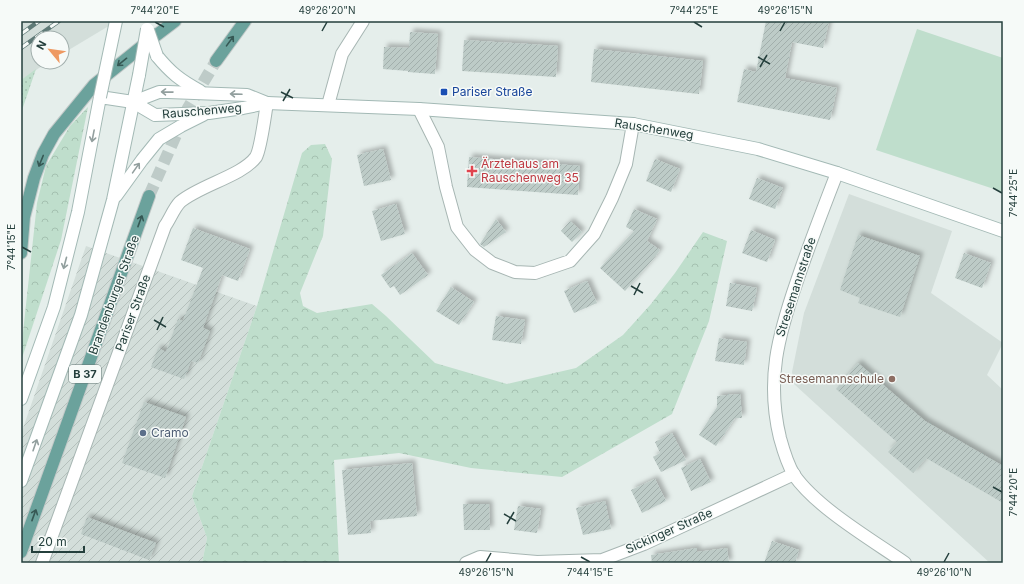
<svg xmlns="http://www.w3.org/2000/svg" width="1024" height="584" viewBox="0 0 1024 584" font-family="Inter,sans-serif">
<defs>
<pattern id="industrial-furrows" width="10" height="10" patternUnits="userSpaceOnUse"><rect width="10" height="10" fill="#d3deda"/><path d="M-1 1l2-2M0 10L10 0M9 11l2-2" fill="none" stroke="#b5c0bc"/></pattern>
<pattern id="grass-dots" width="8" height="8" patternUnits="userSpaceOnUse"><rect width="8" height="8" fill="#bfdecc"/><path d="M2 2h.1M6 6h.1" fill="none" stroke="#a4c0b0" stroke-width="1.8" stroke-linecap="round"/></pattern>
<pattern id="forest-crowns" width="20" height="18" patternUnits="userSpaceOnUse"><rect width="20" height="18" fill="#bfdecc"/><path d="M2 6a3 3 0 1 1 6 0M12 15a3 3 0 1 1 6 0" fill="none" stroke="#a4c0b0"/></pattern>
<pattern id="building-hatch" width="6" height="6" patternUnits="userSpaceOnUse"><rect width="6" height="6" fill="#bdcbc7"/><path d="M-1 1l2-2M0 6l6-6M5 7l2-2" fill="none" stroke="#a2afac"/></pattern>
<filter id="shadow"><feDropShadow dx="3.5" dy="-3.5" stdDeviation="2" flood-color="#0004"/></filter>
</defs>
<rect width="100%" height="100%" fill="#e5eeeb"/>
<g fill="#d3deda">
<polygon points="25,21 117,21 62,54 62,38 38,38 38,62 48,62 21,80 21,24"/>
<polygon points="849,194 952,231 931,293 1003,343 987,375 1003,390 1003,563 990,563 794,384 792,372 804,313"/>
</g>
<polygon fill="url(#industrial-furrows)" points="86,246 257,306 192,496 207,538 202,563 21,563 21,434"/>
<polygon fill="url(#grass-dots)" points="36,69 21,113 21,80"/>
<g fill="url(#forest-crowns)">
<polygon points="88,107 61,240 21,361 21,351 37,203 46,166 70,126"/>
<polygon points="325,144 332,159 323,236 300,293 303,306 317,313 372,304 386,316 435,363 507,384 576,368 623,335 651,304 675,273 703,232 727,241 709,321 672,414 562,477 471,468 399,453 334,460 339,563 202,563 207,538 192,496 257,306 302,153 311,145"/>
</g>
<polygon fill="#bfdecc" points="917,29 1003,58 1003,192 876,150"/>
<g fill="url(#building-hatch)" filter="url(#shadow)">
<polygon points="766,21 829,21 823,48 792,42 785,78 837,88 830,120 737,102 744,69 756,72"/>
<polygon points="410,32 438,34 435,74 408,72 408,71 383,69 384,47 409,48"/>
<polygon points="464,40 558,46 556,77 462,71"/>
<polygon points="594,49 703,61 699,94 591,82"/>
<polygon points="383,149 391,180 364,186 357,155"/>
<polygon points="469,157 580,166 578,195 467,187"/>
<polygon points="655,159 680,169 671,192 646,181"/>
<polygon points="757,178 783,188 775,209 749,199"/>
<polygon points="396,204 405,234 381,241 372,211"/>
<polygon points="634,209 657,219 647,241 660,250 655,257 625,291 600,268 634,231 626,227"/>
<polygon points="496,219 506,232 484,247 480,244"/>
<polygon points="570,221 582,232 572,242 561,231"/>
<polygon points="193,228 250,249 238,281 222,275 203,328 210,331 198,363 191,361 184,379 151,367 158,348 166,352 178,319 183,321 203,268 181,260"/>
<polygon points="751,230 775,240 767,262 742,253"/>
<polygon points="858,235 920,256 900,317 858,303 860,298 840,290"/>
<polygon points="412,253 428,275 400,295 394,286 390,288 381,275"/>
<polygon points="964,253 991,263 982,288 955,278"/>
<polygon points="587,281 597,303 574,313 564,291"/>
<polygon points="730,283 757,288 752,311 726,306"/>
<polygon points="451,287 474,302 459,325 436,311"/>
<polygon points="496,316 525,320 521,344 492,340"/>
<polygon points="719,338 747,342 744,365 715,361"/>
<polygon points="858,363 925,421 1003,466 1003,503 926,458 913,473 888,452 897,442 836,389"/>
<polygon points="740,394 742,418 735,418 716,446 699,435 717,407 717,396"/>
<polygon points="144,402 186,417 165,478 122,463"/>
<polygon points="672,433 686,460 661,472 653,457 660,453 655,442"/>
<polygon points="700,459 711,482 691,491 681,468"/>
<polygon points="412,463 417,516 370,521 371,533 348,535 342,470"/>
<polygon points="655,479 666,501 642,513 631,490"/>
<polygon points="605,501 611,529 583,535 576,508"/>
<polygon points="463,504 489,504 490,530 464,530"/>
<polygon points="518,506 541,509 537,533 514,530"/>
<polygon points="87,517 156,543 149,560 81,534"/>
<polygon points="772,541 799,550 795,563 764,563"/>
<polygon points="697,548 697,552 727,548 729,563 652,563 651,555"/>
</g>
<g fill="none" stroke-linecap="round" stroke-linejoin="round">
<polyline stroke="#becbc8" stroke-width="12" stroke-dasharray="12 6" stroke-linecap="butt" points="149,196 188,108 216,61"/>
<defs>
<g id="street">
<polyline points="328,105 342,54 363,21"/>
<polyline points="419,109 438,147 446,187 457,227 475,250 492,263 515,272 535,273 570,261 594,234 612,198 626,164 633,124"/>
<path d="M 837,173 C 823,209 809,245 797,281 C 778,336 766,380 780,438 C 783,449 788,465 794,475 C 817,508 872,540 905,563"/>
<path d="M 42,563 L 165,226 C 170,219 174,208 180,202 C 200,185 242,176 256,157 C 261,148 265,114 267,103"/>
<polyline points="466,563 480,557 537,562 602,560 644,544 794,474"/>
</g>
<g id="secondary">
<path d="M 157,56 C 171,73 180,80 200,91"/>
<polyline points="133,102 159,92 168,92 247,95 267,103"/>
<polyline points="116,196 142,160 159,139 181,126 203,115"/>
<polyline points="21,399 54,307 78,212 100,97 133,102 155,115 209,113 243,108 267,103 419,109 633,124 758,149 837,173 1003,231"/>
<polyline points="21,481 81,315 113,200 139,75"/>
</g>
<g id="primary">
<polyline points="216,61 245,21"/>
<polyline points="21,253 24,217 34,178 43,154 54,134 94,85 150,40 175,21"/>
<polyline points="21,552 149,196"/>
</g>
</defs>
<use href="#street" stroke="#a7b6b3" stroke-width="14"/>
<use href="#secondary" stroke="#a3b9b5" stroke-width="14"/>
<use href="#primary" stroke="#c2c9c8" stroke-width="14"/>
<use href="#street" stroke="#fff" stroke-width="12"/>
<use href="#secondary" stroke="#fff" stroke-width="12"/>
<use href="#primary" stroke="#6ba29c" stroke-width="12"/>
<defs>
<g id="rail">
<polyline points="21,34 39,21"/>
<polyline points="21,48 59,21"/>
</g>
</defs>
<use href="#rail" stroke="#5f7a77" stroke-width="4.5"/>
<use href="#rail" stroke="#f6faf8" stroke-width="3" stroke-dasharray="9" stroke-linecap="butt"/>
<defs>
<g id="secondary-bridge">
<polyline points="148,30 157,56"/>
<polyline points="139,75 147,29"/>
<polyline points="100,97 116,21"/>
</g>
</defs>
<use href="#secondary-bridge" stroke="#a3b9b5" stroke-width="14" stroke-linecap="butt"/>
<use href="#secondary-bridge" stroke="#fff" stroke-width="12"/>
</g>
<defs><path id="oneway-shaft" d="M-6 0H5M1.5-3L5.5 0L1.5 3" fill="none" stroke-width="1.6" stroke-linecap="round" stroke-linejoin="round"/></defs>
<g stroke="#365854">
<use href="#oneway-shaft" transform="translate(230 41) rotate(-54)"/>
<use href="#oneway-shaft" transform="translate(122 62) rotate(141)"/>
<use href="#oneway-shaft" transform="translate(41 161) rotate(112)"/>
<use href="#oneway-shaft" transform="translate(140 221) rotate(-70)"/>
<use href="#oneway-shaft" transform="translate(34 515) rotate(-70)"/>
</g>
<g stroke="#929f9e">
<use href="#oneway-shaft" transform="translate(167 92) rotate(-179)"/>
<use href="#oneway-shaft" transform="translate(236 94) rotate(-178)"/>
<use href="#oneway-shaft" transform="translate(93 136) rotate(101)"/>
<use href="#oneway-shaft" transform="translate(136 168) rotate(-55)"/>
<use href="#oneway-shaft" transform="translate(65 263) rotate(105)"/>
<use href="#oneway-shaft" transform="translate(35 445) rotate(-71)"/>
</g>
<path fill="none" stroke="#243f3c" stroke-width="1.5" d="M 155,22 L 164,27M 694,22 L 702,27M 322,31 L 327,22M 780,31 L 785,22M 758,57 L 770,64M 760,67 L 767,55M 281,92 L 293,98M 283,101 L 290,89M 993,188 L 1002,193M 22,247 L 31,252M 631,286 L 643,293M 634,295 L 640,283M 154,320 L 166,327M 157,330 L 163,317M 993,487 L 1002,492M 504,514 L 516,521M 507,524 L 514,512M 581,557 L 590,562M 486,562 L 491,553M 944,562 L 949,553"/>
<rect fill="#1a4fb4" stroke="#f6faf8" stroke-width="1.5" x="440" y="88" width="8" height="8" rx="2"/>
<path fill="#e0444e" stroke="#f6faf8" stroke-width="1.5" d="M470 165h4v4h4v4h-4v4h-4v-4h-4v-4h4z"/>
<circle fill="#8d6e63" stroke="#f6faf8" stroke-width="1.5" cx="892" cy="379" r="4"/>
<circle fill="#5c6f8a" stroke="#f6faf8" stroke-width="1.5" cx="143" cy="433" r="4"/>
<g text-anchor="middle" stroke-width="3" stroke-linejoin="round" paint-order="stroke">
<rect fill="#f6faf8" stroke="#637774" stroke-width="1" x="69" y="365" width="32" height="18" rx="3"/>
<g font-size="11" font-weight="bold" fill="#243f3c">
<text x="85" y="378">B 37</text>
</g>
<g font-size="12" fill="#164399" stroke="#f6faf8" text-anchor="start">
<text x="452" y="96">Pariser Straße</text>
</g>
<g font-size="12" fill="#243f3c" stroke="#f6faf8">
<text transform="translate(202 111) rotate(-5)" y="4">Rauschenweg</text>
<text transform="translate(654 129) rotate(9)" y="4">Rauschenweg</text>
<text transform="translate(796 287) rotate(-72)" y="4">Stresemannstraße</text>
<text transform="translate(114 295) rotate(-70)" y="4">Brandenburger Straße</text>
<text transform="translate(133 313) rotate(-70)" y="4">Pariser Straße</text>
<text transform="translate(669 531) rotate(-24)" y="4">Sickinger Straße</text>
</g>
<g font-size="12" fill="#be3a42" stroke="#f6faf8" text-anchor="start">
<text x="481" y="168">Ärztehaus am<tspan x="481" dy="14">Rauschenweg 35</tspan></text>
</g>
<g font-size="12" fill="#785e54" stroke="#f6faf8" text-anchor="end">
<text x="884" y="383">Stresemannschule</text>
</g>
<g font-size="12" fill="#4e5e75" stroke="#f6faf8" text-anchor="start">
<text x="151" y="437">Cramo</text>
</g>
</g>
<rect width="1024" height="584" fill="none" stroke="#f6faf8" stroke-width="44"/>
<g transform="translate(50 50) rotate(299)"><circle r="19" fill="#f6faf8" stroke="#a2afad"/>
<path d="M0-3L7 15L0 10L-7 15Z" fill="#ee9962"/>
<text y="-6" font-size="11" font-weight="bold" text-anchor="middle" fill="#243f3c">N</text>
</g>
<path d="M32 546v6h52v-6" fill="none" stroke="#243f3c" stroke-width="2"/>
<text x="38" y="546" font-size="12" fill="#243f3c" stroke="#f6faf8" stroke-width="3" paint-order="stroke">20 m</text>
<rect x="22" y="22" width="980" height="540" fill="none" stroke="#243f3c" stroke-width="1.5"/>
<g font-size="10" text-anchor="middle" fill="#243f3c">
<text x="155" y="14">7°44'20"E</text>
<text x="327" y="14">49°26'20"N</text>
<text x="694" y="14">7°44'25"E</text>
<text x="785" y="14">49°26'15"N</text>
<text transform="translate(1013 193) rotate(-90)" y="4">7°44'25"E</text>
<text transform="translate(11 247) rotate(-90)" y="4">7°44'15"E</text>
<text transform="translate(1013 492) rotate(-90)" y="4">7°44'20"E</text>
<text x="486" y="576">49°26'15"N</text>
<text x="590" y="576">7°44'15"E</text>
<text x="944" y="576">49°26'10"N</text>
</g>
</svg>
